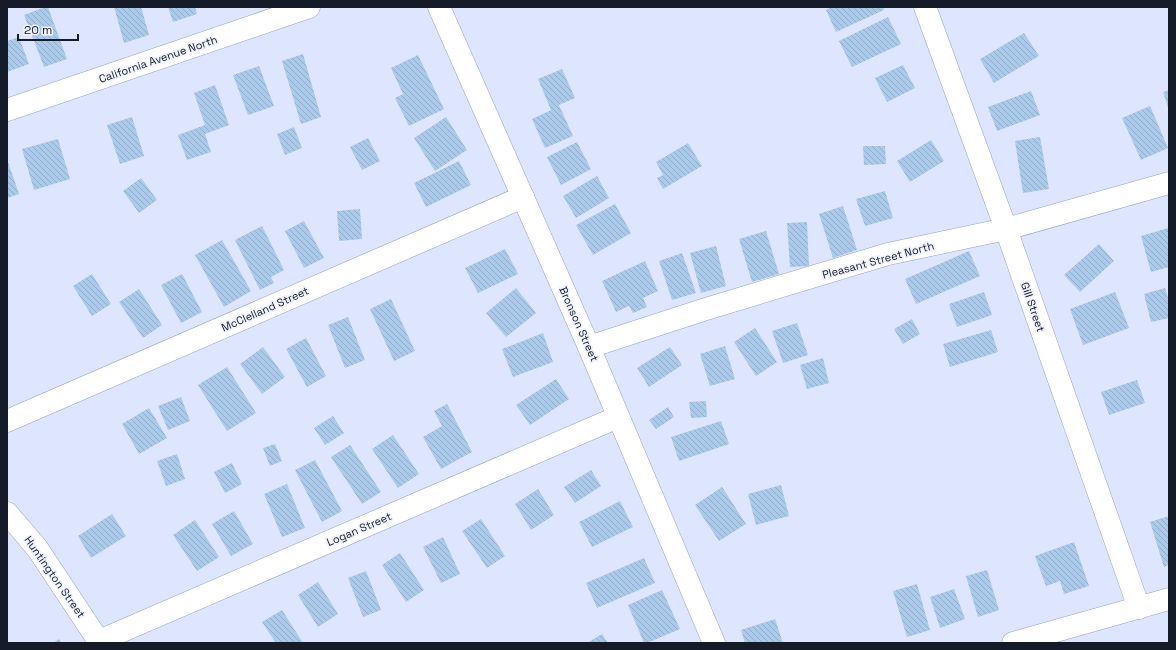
<svg xmlns="http://www.w3.org/2000/svg" width="1176" height="650" viewBox="0 0 1176 650" font-family="'Space Grotesk',sans-serif">
<defs>
<pattern id="building-back-hatch" width="6" height="6" patternUnits="userSpaceOnUse"><rect width="6" height="6" fill="#aacaeb"/><path d="M-1 5l2 2M0 0l6 6M5-1l2 2" fill="none" stroke="#92adca"/></pattern>
</defs>
<rect width="100%" height="100%" fill="#dde6fe"/>
<g fill="url(#building-back-hatch)">
<polygon points="45,7 48,7 67,59 44,67 24,15"/>
<polygon points="114,7 141,7 149,35 124,43"/>
<polygon points="168,7 195,7 197,14 173,22"/>
<polygon points="831,7 883,7 884,10 836,32 826,10"/>
<polygon points="888,17 901,44 852,67 839,41"/>
<polygon points="1024,33 1039,56 994,83 980,59"/>
<polygon points="19,37 29,64 7,72 7,41"/>
<polygon points="303,54 321,117 301,124 282,61"/>
<polygon points="418,55 444,109 409,126 395,98 403,94 391,68"/>
<polygon points="903,65 915,88 887,102 875,78"/>
<polygon points="259,66 274,106 248,115 233,75"/>
<polygon points="562,69 575,98 559,105 573,136 545,148 532,119 551,110 538,79"/>
<polygon points="215,85 229,125 205,134 211,152 187,160 178,135 205,125 194,93"/>
<polygon points="1169,90 1169,110 1163,92"/>
<polygon points="1031,91 1040,115 997,131 988,107"/>
<polygon points="1150,106 1168,148 1141,160 1122,118"/>
<polygon points="132,117 144,156 120,164 107,125"/>
<polygon points="446,117 467,150 435,171 414,138"/>
<polygon points="294,127 302,148 285,155 277,134"/>
<polygon points="1040,137 1049,189 1023,193 1015,141"/>
<polygon points="368,138 380,161 362,170 350,147"/>
<polygon points="58,139 70,179 34,190 22,149"/>
<polygon points="931,140 944,161 910,182 897,161"/>
<polygon points="577,142 591,169 561,185 547,157"/>
<polygon points="688,143 702,166 663,189 657,178 663,175 656,162"/>
<polygon points="863,146 885,146 886,164 864,165"/>
<polygon points="7,159 19,194 7,198"/>
<polygon points="459,161 471,185 426,207 414,183"/>
<polygon points="597,176 609,198 576,218 563,196"/>
<polygon points="141,178 157,200 139,213 123,191"/>
<polygon points="885,191 893,218 865,226 856,199"/>
<polygon points="615,204 631,233 593,255 576,225"/>
<polygon points="843,206 857,250 833,258 819,214"/>
<polygon points="360,209 362,239 339,241 337,211"/>
<polygon points="304,221 324,258 304,268 285,231"/>
<polygon points="807,222 809,266 790,267 787,223"/>
<polygon points="262,226 284,270 271,277 274,283 260,290 235,240"/>
<polygon points="1168,228 1169,267 1151,272 1141,236"/>
<polygon points="766,231 779,274 752,282 739,239"/>
<polygon points="222,240 251,291 224,307 195,255"/>
<polygon points="1099,244 1114,261 1080,292 1064,275"/>
<polygon points="716,246 726,286 701,293 690,253"/>
<polygon points="505,249 518,274 478,293 465,268"/>
<polygon points="969,251 980,276 916,304 905,279"/>
<polygon points="682,253 696,293 672,300 659,261"/>
<polygon points="645,261 658,291 643,298 647,307 633,313 629,306 616,312 602,281"/>
<polygon points="92,274 111,304 92,316 73,286"/>
<polygon points="182,274 202,312 181,323 161,285"/>
<polygon points="516,288 536,313 506,337 486,313"/>
<polygon points="1165,288 1169,301 1169,318 1151,322 1144,294"/>
<polygon points="139,289 162,325 143,338 119,302"/>
<polygon points="984,292 992,315 957,327 949,304"/>
<polygon points="1115,292 1129,328 1083,345 1070,309"/>
<polygon points="391,299 415,351 394,361 370,309"/>
<polygon points="348,317 365,360 345,368 328,325"/>
<polygon points="912,319 920,334 903,344 894,329"/>
<polygon points="797,323 808,355 783,363 772,331"/>
<polygon points="755,328 777,362 756,376 734,342"/>
<polygon points="991,330 998,352 950,367 943,344"/>
<polygon points="543,333 553,362 513,377 502,349"/>
<polygon points="306,338 326,376 307,387 286,349"/>
<polygon points="725,346 735,379 710,386 700,354"/>
<polygon points="263,347 285,377 262,394 240,364"/>
<polygon points="670,347 682,365 649,387 637,368"/>
<polygon points="823,358 829,383 807,389 800,365"/>
<polygon points="227,367 256,413 227,431 198,385"/>
<polygon points="556,379 569,399 530,425 516,405"/>
<polygon points="1137,380 1145,403 1109,415 1101,392"/>
<polygon points="181,397 190,421 168,430 158,406"/>
<polygon points="706,401 707,417 691,418 689,402"/>
<polygon points="447,404 472,452 441,469 423,437 442,426 434,411"/>
<polygon points="668,407 674,417 656,429 649,420"/>
<polygon points="149,408 167,438 139,454 122,424"/>
<polygon points="333,416 344,433 325,445 314,428"/>
<polygon points="721,421 729,444 679,461 671,437"/>
<polygon points="393,435 419,474 398,488 372,449"/>
<polygon points="275,444 282,461 270,466 263,448"/>
<polygon points="350,445 381,492 362,504 331,457"/>
<polygon points="177,454 185,479 166,486 157,461"/>
<polygon points="315,460 342,511 322,522 295,470"/>
<polygon points="232,463 242,484 225,493 214,472"/>
<polygon points="591,470 601,486 575,503 564,487"/>
<polygon points="287,484 305,528 282,537 264,494"/>
<polygon points="781,485 789,516 756,525 748,494"/>
<polygon points="722,487 746,524 719,541 695,505"/>
<polygon points="538,489 554,515 531,530 515,504"/>
<polygon points="620,501 633,527 592,547 579,522"/>
<polygon points="234,511 253,544 231,556 212,524"/>
<polygon points="112,514 126,536 91,558 78,536"/>
<polygon points="1169,516 1169,565 1164,567 1150,522"/>
<polygon points="481,519 505,556 487,568 462,531"/>
<polygon points="195,520 219,557 197,571 173,535"/>
<polygon points="443,537 460,574 441,583 423,547"/>
<polygon points="1074,542 1089,586 1064,594 1060,581 1046,586 1035,556"/>
<polygon points="400,553 424,590 406,602 382,565"/>
<polygon points="644,558 655,583 597,608 586,583"/>
<polygon points="987,570 999,610 978,617 966,576"/>
<polygon points="366,571 381,610 363,617 348,578"/>
<polygon points="318,582 338,614 318,627 298,595"/>
<polygon points="917,584 930,630 907,637 893,591"/>
<polygon points="954,589 965,619 940,628 930,597"/>
<polygon points="662,590 680,629 647,643 644,643 628,605"/>
<polygon points="282,610 303,643 276,643 262,622"/>
<polygon points="775,619 783,643 745,643 741,630"/>
<polygon points="602,634 608,643 587,643"/>
<polygon points="59,639 61,643 53,643"/>
</g>
<g fill="none" stroke-linecap="round" stroke-linejoin="round">
<defs>
<g id="street">
<polyline points="439,7 589,347 714,643"/>
<polyline points="925,7 1006,229 1139,608"/>
<polyline points="7,110 309,7"/>
<polyline points="589,347 706,309 888,254 1006,229 1169,183"/>
<polyline points="7,421 523,197"/>
<polyline points="99,641 618,417"/>
<polyline points="1013,643 1169,599"/>
</g>
<polyline id="secondary" points="7,513 37,548 100,643"/>
</defs>
<use href="#street" stroke="#95a2c8" stroke-width="23"/>
<use href="#secondary" stroke="#95a2c8" stroke-width="23"/>
<use href="#street" stroke="#fff" stroke-width="22"/>
<use href="#secondary" stroke="#fff" stroke-width="22"/>
</g>
<g text-anchor="middle" stroke-width="3.5" stroke-linejoin="round" paint-order="stroke">
<g font-size="11" fill="#161b29" stroke="#f0f3fb">
<text transform="translate(158 59) rotate(-19)" y="4">California Avenue North</text>
<text transform="translate(878 260) rotate(-15)" y="4">Pleasant Street North</text>
<text transform="translate(1033 307) rotate(71)" y="4">Gill Street</text>
<text transform="translate(265 309) rotate(-24)" y="4">McClelland Street</text>
<text transform="translate(579 324) rotate(66)" y="4">Bronson Street</text>
<text transform="translate(359 529) rotate(-23)" y="4">Logan Street</text>
<text transform="translate(55 577) rotate(55)" y="4">Huntington Street</text>
</g>
</g>
<rect width="1176" height="650" fill="none" stroke="#161b29" stroke-width="16"/>
<path d="M18 34v6h60v-6" fill="none" stroke="#161b29" stroke-width="2"/>
<text x="24" y="34" font-size="12" fill="#161b29" stroke="#f0f3fb" stroke-width="3" paint-order="stroke">20 m</text>
</svg>
